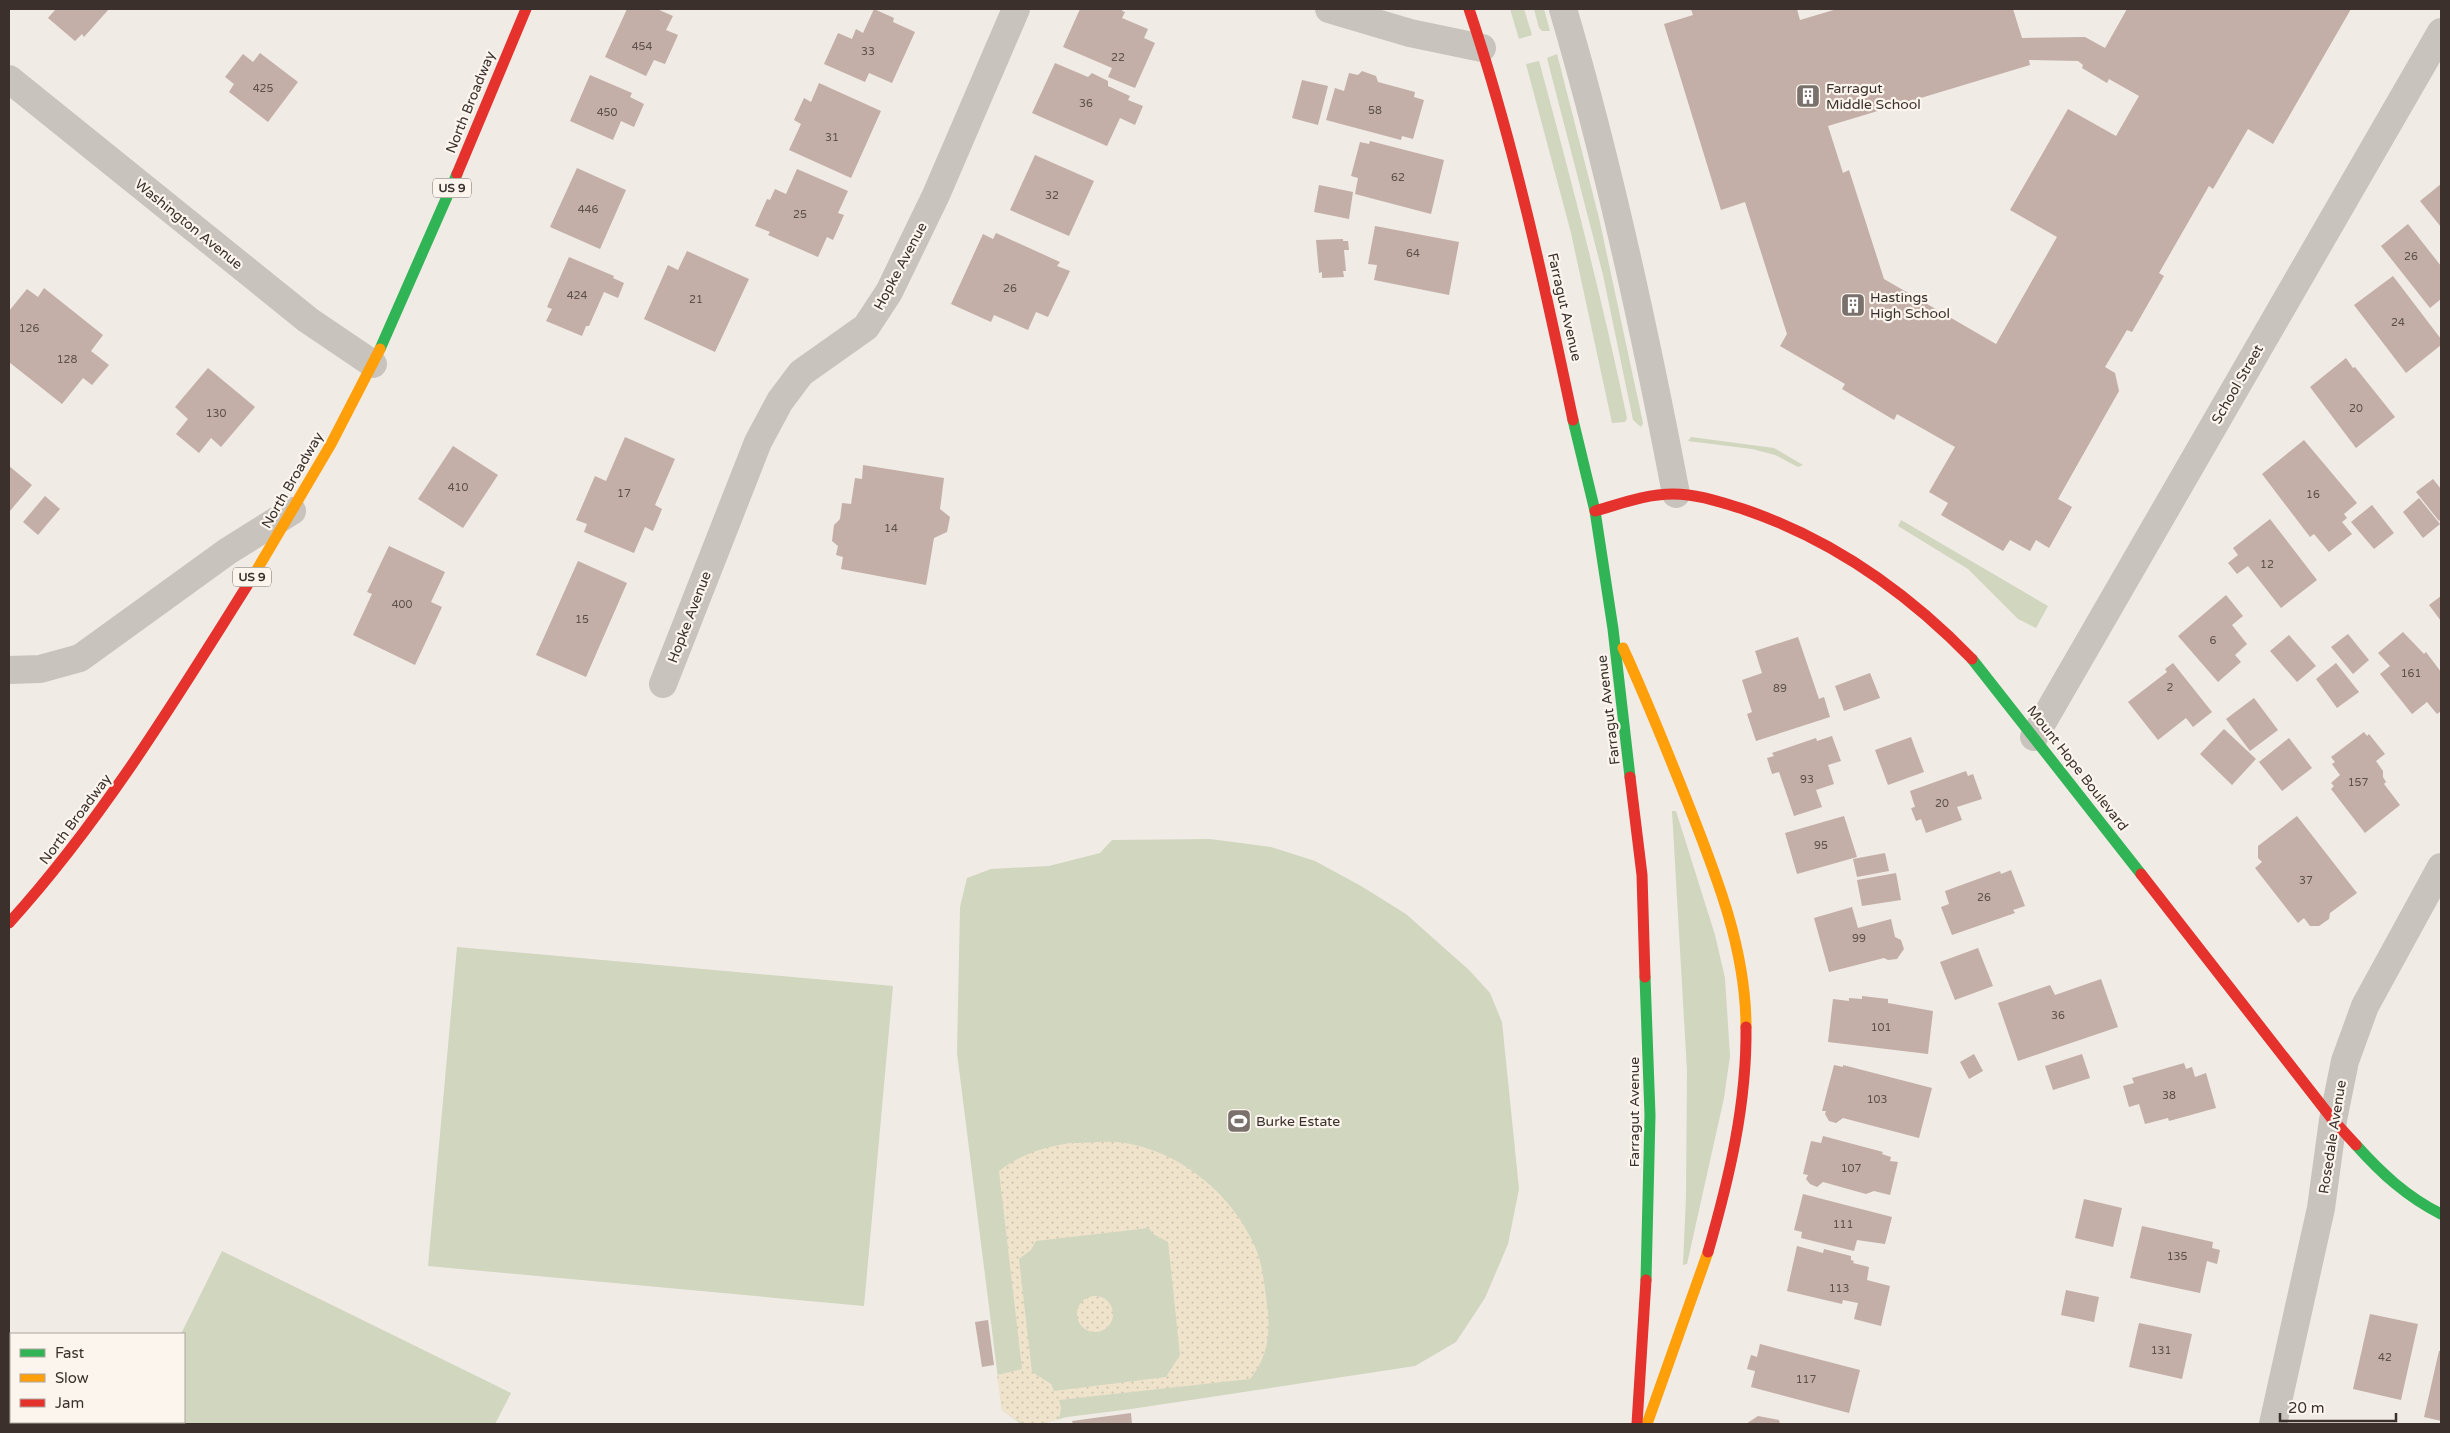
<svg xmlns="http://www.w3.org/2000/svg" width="2450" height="1433" viewBox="0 0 2450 1433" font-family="'Varela Round',sans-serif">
<defs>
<pattern id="sand-dots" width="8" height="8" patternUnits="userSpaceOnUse" patternTransform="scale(1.25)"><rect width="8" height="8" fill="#efe3cc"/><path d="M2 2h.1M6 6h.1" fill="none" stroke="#cec3af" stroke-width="1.8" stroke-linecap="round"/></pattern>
</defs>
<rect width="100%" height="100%" fill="#f0ebe5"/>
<g fill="#d1d6bf">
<polygon points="1510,9 1524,9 1532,35 1519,39"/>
<polygon points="1534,9 1544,9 1550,31 1542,31 1539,28"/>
<polygon points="1557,54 1599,218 1643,423 1641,427 1633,420 1603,275 1547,58"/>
<path d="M 1539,61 C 1571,179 1602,298 1627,418 L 1625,422 L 1612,423 L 1571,233 L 1526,64 Z"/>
<polygon points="1691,437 1774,448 1803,465 1798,467 1775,455 1752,449 1688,441"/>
<polygon points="1901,520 2048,606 2036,628 2018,619 1968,569 1898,526"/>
<polygon points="1672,811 1676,811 1715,935 1725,978 1730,1056 1724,1098 1687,1264 1683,1265 1686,1196 1687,1071"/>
<polygon points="1210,839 1271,847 1315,861 1361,886 1406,914 1469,970 1490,993 1502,1022 1519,1189 1508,1244 1485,1298 1456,1342 1415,1366 1131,1409 1067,1417 1041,1424 1021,1424 1002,1410 957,1053 960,907 967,878 991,869 1049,866 1100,853 1112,840"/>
<polygon points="457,947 893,986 864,1306 428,1266"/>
<polygon points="222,1251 511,1393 495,1424 137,1424 138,1422 184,1422 184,1334 181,1334"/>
</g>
<g fill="url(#sand-dots)" fill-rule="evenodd">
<path d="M 1069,1143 C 1087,1143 1108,1140 1126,1143 C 1183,1153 1234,1196 1256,1249 C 1262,1264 1264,1281 1266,1297 C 1271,1327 1270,1355 1250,1379 L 1059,1400 L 1061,1408 L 1059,1419 C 1031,1427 1026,1428 1002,1410 L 997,1375 L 1022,1369 L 999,1171 C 1021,1154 1042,1148 1069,1143 ZM 1149,1228 L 1153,1234 L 1168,1242 L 1180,1355 L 1166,1377 L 1054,1391 L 1051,1384 L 1032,1372 L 1019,1259 L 1031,1250 L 1036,1241 Z"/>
<circle cx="1095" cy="1314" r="18"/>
</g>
<g fill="#c3afa7" fill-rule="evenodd">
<polygon points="53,9 109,9 84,37 82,34 75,41 48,18 55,10"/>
<polygon points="627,9 657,9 673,16 666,30 678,35 665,64 654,60 646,76 605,57"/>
<polygon points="874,9 894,18 893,22 915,32 892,83 869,73 865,82 824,64 838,33 852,39 856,29 863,33"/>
<polygon points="1080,9 1123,9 1122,11 1125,12 1122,18 1148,29 1144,38 1155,43 1135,88 1108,77 1112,68 1063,47"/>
<path d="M 1691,9 L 1797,9 L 1800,20 L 1837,9 L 2013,9 L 2022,38 L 2085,37 L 2105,48 L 2127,9 L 2351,9 L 2273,144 L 2248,129 L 2213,189 L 2209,186 L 2159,273 L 2164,276 L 2132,332 L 2127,330 L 2105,367 L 2115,373 L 2119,391 L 2058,499 L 2072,507 L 2049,548 L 2036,540 L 2030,551 L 2010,540 L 2003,551 L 1941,515 L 1948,503 L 1929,492 L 1955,447 L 1897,414 L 1894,420 L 1842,389 L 1845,384 L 1780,346 L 1787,334 L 1745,202 L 1721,210 L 1664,24 L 1693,15 ZM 2029,60 L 2078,61 L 2083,65 L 2082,68 L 2107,83 L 2109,79 L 2139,96 L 2116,136 L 2068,109 L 2010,210 L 2057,237 L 1996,344 L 1884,279 L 1849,170 L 1843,173 L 1828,126 L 2030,65 Z"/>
<polygon points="260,53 298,82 268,122 229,92 234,84 225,77 243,54 253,62"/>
<polygon points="1055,63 1088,77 1092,73 1108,81 1108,86 1130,96 1128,100 1143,106 1135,125 1120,118 1107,146 1032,113"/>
<polygon points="1362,71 1376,76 1378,82 1415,92 1414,97 1424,100 1413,139 1402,136 1401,140 1326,120 1335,88 1344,91 1349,73 1358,75"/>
<polygon points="590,75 632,93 630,97 644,104 634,127 621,121 613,140 570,121"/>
<polygon points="1302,80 1328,86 1318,125 1292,118"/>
<polygon points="819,83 881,111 851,178 789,150 801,124 794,120 804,98 811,102"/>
<polygon points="1370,141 1444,160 1431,214 1355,194 1358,178 1351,176 1360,142 1369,144"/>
<polygon points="1035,155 1094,181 1069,236 1010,210"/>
<polygon points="577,168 626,190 600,249 550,227"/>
<polygon points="797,169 848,191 838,213 844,215 833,240 827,237 818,257 768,235 770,232 755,226 767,199 770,200 775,189 786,194"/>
<polygon points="2441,184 2441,227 2420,201"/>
<polygon points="1319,185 1353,192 1349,219 1314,212"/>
<polygon points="2408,224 2441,266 2441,299 2430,308 2381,246"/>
<polygon points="1375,226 1459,242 1449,295 1374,280 1377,265 1368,264"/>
<polygon points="996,233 1060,262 1057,266 1070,271 1048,317 1036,312 1028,330 994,315 991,322 951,304 983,234 993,239"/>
<polygon points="1343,239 1343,241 1348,241 1349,250 1344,250 1346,271 1343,271 1344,277 1322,278 1322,272 1319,273 1316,240"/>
<polygon points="687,251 749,279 715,352 644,319 668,265 678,270"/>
<polygon points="569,257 614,276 613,278 624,283 618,298 604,292 589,326 586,326 582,336 546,321 552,309 547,307"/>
<polygon points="2393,276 2441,339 2441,345 2406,373 2354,305"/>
<polygon points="44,288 103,335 91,351 109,365 92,385 83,378 62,404 9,362 9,311 27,289 38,297"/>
<polygon points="2346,358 2353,368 2355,367 2395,417 2356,448 2310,387"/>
<polygon points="208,368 255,407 221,447 211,438 199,453 176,434 188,419 175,407"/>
<polygon points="625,437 675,459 655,505 662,509 653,531 645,527 634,553 584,532 587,524 576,520 595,476 606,481"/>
<polygon points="2304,440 2357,503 2344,514 2347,518 2342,522 2352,534 2329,552 2314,534 2310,537 2262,474"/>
<polygon points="453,446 498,475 463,528 418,499"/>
<polygon points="863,465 944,478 940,509 950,517 947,532 934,538 926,585 841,569 843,557 836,555 838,546 832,541 834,525 840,519 842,503 851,504 855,478 862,479"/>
<polygon points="9,466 32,485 9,512"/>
<polygon points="2433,479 2441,489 2441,519 2439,521 2416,492"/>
<polygon points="45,496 60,509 38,535 23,522"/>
<polygon points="2419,498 2440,524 2423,538 2403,512"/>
<polygon points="2372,505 2394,533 2374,549 2351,522"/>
<polygon points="2270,519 2317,580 2281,608 2248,566 2237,574 2228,563 2238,555 2233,548"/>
<polygon points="389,546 445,572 431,602 442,607 415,665 353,635 372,594 367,592"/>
<polygon points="578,561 627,583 586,677 536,655"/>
<polygon points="2226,595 2243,616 2232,625 2247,644 2235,655 2241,662 2218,682 2178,636"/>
<polygon points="2441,596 2441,621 2429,605"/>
<polygon points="2403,632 2424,654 2426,652 2441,672 2441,711 2437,714 2427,702 2412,714 2380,674 2390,666 2378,653"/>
<polygon points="2348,634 2369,660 2353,674 2331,647"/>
<polygon points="2289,635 2316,666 2297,682 2270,651"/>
<polygon points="1798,637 1819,699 1824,697 1830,717 1756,741 1747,714 1752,712 1742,680 1762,673 1755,651"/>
<polygon points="2173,663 2212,712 2193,727 2186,718 2158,740 2128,702 2167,672 2165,669"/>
<polygon points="2336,663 2359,692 2337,708 2316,679"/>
<polygon points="1870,673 1880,698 1844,711 1835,686"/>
<polygon points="2254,698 2278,730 2250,751 2226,719"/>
<polygon points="2224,729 2256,759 2232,785 2200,754"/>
<polygon points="2364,732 2367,736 2369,734 2385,754 2376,761 2383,771 2383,777 2386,782 2384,784 2400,805 2365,833 2331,789 2334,786 2331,783 2340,775 2332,764 2335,762 2331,757"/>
<polygon points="1832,736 1841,761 1828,765 1834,784 1816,790 1822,807 1794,816 1779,772 1772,774 1767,758 1774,756 1772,753 1816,738 1817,741"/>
<polygon points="1911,737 1924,772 1888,785 1875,750"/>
<polygon points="2289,738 2312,768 2282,791 2259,762"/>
<polygon points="1966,771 1968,776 1973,774 1982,799 1957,807 1962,820 1926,833 1921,819 1916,821 1911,808 1915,807 1910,791"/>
<polygon points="1844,816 1857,857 1797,874 1785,833"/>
<polygon points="2297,816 2357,893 2330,913 2329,919 2319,926 2310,926 2304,918 2298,923 2255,868 2262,862 2258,858 2258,846"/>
<polygon points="1885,853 1889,871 1857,877 1853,859"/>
<polygon points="2011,870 2025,906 2013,910 2015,913 1952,935 1941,907 1949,904 1945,891 2000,871 2001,874"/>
<polygon points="1896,873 1901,900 1862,906 1857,880"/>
<polygon points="1852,907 1858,928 1891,919 1895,937 1901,940 1904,949 1897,959 1888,960 1884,958 1829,972 1814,918"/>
<polygon points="1978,948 1993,986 1955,1000 1940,962"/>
<polygon points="2101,979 2118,1027 2018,1061 1998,1003 2050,985 2055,995"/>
<polygon points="1862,996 1888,999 1888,1003 1933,1011 1928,1054 1828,1042 1833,999 1849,1001 1849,998 1862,999"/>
<polygon points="1974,1054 1983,1071 1969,1079 1960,1062"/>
<polygon points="2082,1054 2090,1078 2053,1090 2045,1066"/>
<polygon points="2184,1063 2186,1069 2192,1067 2195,1077 2206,1073 2216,1108 2169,1121 2168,1118 2145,1124 2139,1104 2129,1107 2123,1086 2134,1083 2132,1078"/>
<polygon points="1834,1065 1843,1067 1843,1065 1932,1088 1919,1138 1843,1118 1836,1123 1829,1121 1825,1114 1826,1111 1822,1111"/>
<polygon points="1823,1136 1883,1152 1882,1154 1891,1157 1890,1161 1898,1162 1890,1195 1874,1191 1866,1194 1823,1182 1817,1187 1810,1184 1806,1179 1808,1175 1803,1174 1811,1141 1821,1143"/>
<polygon points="1803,1194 1892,1217 1885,1244 1857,1240 1854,1251 1801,1238 1802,1232 1794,1230"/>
<polygon points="2084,1199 2122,1208 2113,1247 2075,1238"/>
<polygon points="2142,1226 2213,1242 2212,1248 2220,1250 2217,1264 2207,1261 2200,1293 2130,1278"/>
<polygon points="1797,1246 1823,1253 1824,1249 1851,1256 1851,1260 1854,1261 1853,1263 1869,1267 1867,1280 1890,1286 1881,1326 1854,1319 1858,1303 1843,1300 1842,1304 1787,1291"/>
<polygon points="2066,1290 2099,1297 2094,1322 2061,1315"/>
<polygon points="2370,1314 2418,1324 2401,1400 2353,1389"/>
<polygon points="988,1320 994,1365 982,1367 975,1322"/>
<polygon points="2139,1323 2192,1334 2182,1379 2129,1367"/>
<polygon points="1760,1344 1860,1370 1849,1413 1751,1387 1755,1371 1747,1369 1751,1355 1757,1357"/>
<polygon points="2439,1351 2441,1351 2441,1421 2424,1417"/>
<polygon points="1131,1413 1132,1424 1073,1424 1072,1421"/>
<polygon points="1758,1416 1779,1420 1780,1424 1746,1424"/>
</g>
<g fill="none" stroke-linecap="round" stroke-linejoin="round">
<g stroke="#c9c3be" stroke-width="28">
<polyline points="1329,9 1410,33 1482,48"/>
<path d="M 1563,9 C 1610,168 1645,331 1676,494"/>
<polyline points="9,79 308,320 373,364"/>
<polyline points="9,670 40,669 80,658 228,551 292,511"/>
<polyline points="663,684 758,442 780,401 801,373 866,327 889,292 936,195 1016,9"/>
<polyline points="2034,737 2441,32"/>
<polyline points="2273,1424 2321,1208 2333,1120 2345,1061 2365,1006 2441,867"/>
</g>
<g stroke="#30b455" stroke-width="11">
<polyline points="380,349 457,174"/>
<polyline points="1573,420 1595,511 1613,629 1630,777"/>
<polyline points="1972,659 2141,874"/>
<polyline points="1645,977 1650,1115 1646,1280"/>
<path d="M 2356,1145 C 2381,1173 2407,1197 2441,1214"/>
</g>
<g stroke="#ff9f0a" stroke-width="11">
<polyline points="255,573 331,444 380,349"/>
<path d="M 1623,648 C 1647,700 1668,753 1689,806 C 1717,877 1746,950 1746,1027"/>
<polyline points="1647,1424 1708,1252"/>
</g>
<g stroke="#e5322d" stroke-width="11">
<path d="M 1469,9 C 1514,143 1544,282 1573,420"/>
<polyline points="457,174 526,9"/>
<path d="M 1595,511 C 1620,504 1646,494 1673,494 C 1697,494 1720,502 1743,509 C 1832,539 1907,592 1972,659"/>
<polyline points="1630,777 1642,875 1645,977"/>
<polyline points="2141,874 2333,1120 2356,1145"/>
<path d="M 9,923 C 105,817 179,694 255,573"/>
<path d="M 1708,1252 C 1729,1179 1747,1104 1746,1027"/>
<polyline points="1637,1424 1646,1280"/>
</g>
</g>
<defs>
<symbol id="building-square" viewBox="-11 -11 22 22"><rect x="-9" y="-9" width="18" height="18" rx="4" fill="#7a716c" stroke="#fbf5ee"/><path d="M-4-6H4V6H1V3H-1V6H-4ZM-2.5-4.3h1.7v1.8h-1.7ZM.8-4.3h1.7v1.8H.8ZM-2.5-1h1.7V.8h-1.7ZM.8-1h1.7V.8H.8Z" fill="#fff"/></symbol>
<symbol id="stadium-square" viewBox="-11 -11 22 22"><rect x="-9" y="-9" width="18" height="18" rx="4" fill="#7a716c" stroke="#fbf5ee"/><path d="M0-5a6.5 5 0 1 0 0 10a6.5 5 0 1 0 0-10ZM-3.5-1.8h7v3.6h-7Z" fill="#fff"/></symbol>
</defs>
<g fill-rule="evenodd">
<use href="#building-square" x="1794" y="82" width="28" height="28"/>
<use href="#building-square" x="1839" y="291" width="28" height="28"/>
<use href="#stadium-square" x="1225" y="1107" width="28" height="28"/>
</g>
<g text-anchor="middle" stroke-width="4.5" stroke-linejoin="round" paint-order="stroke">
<g font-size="11" fill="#5d504a">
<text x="642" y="50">454</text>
<text x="868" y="55">33</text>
<text x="1118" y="61">22</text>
<text x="263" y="92">425</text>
<text x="1086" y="107">36</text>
<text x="1375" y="114">58</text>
<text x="607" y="116">450</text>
<text x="832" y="141">31</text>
<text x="1398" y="181">62</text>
<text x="1052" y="199">32</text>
<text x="588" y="213">446</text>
<text x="800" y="218">25</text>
<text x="1413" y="257">64</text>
<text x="2411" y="260">26</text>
<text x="1010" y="292">26</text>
<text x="577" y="299">424</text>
<text x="696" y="303">21</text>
<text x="2398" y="326">24</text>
<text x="29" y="332">126</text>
<text x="67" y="363">128</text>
<text x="2356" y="412">20</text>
<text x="216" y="417">130</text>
<text x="458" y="491">410</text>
<text x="624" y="497">17</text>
<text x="2313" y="498">16</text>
<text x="891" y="532">14</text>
<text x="2267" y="568">12</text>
<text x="402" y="608">400</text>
<text x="582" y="623">15</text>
<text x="2213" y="644">6</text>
<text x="2411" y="677">161</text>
<text x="2170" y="691">2</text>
<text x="1780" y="692">89</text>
<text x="1807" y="783">93</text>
<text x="2358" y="786">157</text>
<text x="1942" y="807">20</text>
<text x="1821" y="849">95</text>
<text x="2306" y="884">37</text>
<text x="1984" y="901">26</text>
<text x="1859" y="942">99</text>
<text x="2058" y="1019">36</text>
<text x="1881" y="1031">101</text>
<text x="2169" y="1099">38</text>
<text x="1877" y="1103">103</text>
<text x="1851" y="1172">107</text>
<text x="1843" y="1228">111</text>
<text x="2177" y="1260">135</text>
<text x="1839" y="1292">113</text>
<text x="2161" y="1354">131</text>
<text x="2385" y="1361">42</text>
<text x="1806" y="1383">117</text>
</g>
<g fill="#fbf5ee" stroke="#756b66" stroke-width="1">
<rect x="433" y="178.5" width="38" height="19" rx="4"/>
<rect x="233" y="567.5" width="38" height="19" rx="4"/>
</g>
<g font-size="12" font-weight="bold" fill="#3b302b">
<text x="452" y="192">US 9</text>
<text x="252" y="581">US 9</text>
</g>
<g font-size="14" fill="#3b302b" stroke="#fbf5ee" text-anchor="start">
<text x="1826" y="93">Farragut<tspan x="1826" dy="16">Middle School</tspan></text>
<text x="1870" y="302">Hastings<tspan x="1870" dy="16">High School</tspan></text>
<text x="1256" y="1126">Burke Estate</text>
</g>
<g font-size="14" fill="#3b302b" stroke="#fbf5ee">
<text transform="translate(470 102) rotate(-68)" y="5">North Broadway</text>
<text transform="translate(189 224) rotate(39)" y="5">Washington Avenue</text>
<text transform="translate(900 266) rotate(-62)" y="5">Hopke Avenue</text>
<text transform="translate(1565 307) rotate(77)" y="5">Farragut Avenue</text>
<text transform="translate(2237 384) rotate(-60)" y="5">School Street</text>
<text transform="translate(292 480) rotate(-60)" y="5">North Broadway</text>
<text transform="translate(689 617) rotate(-69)" y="5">Hopke Avenue</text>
<text transform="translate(1608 710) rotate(-97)" y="5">Farragut Avenue</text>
<text transform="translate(2078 768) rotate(52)" y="5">Mount Hope Boulevard</text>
<text transform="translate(75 819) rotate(-53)" y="5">North Broadway</text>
<text transform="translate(1634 1112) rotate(-90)" y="5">Farragut Avenue</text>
<text transform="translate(2332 1137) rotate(-81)" y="5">Rosedale Avenue</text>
</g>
</g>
<rect width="2450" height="1433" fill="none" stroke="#3b302b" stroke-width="20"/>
<rect x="10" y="1333" width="175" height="90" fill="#fbf5ee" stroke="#aea6a0"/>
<rect x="20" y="1349" width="25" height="8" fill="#30b455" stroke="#aea6a0"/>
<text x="55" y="1358" font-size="15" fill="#3b302b">Fast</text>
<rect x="20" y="1374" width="25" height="8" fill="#ff9f0a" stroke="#aea6a0"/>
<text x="55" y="1383" font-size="15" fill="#3b302b">Slow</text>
<rect x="20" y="1399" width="25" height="8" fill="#e5322d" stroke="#aea6a0"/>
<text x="55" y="1408" font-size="15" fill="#3b302b">Jam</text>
<path d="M2280 1413v8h116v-8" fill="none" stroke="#3b302b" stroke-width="2.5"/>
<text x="2288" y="1413" font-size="15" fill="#3b302b" stroke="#fbf5ee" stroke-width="4" paint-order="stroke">20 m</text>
</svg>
